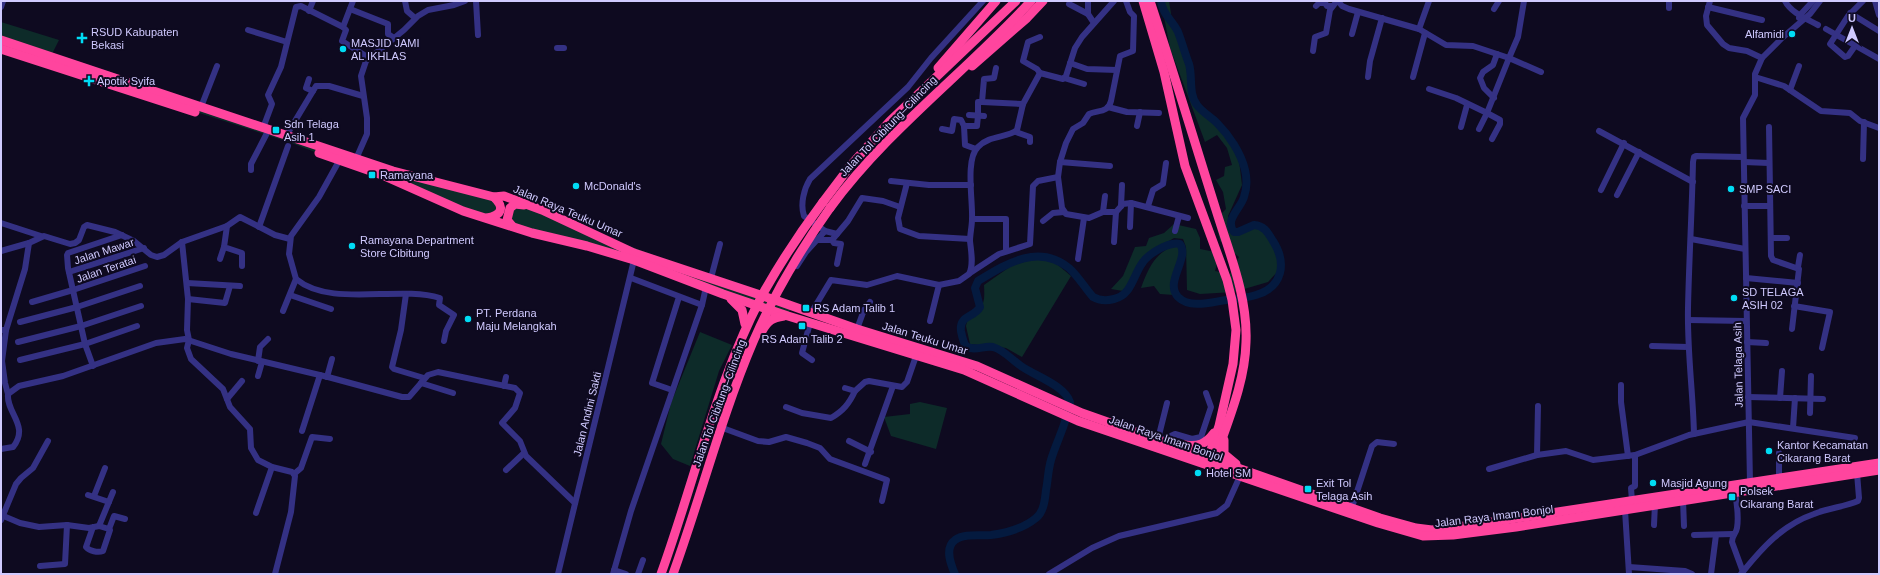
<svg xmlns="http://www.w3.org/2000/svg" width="1880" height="575" viewBox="0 0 1880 575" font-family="Helvetica,sans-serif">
<rect width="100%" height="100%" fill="#0e0a20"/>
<g fill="#0d2b29">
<polygon points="1161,1 1169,1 1172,20 1186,62 1189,96 1199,109 1225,130 1238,152 1242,185 1228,216 1229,224 1235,231 1243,233 1258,226 1268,231 1282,252 1280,269 1268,282 1234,292 1200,294 1187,290 1186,247 1183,239 1174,238 1152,251 1130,287 1123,291 1111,289 1123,276 1135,247 1146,246 1149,238 1164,233 1174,224 1196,229 1200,238 1200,249 1220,253 1215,271 1230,274 1239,257 1220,241 1215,220 1226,209 1223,192 1216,180 1224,176 1225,167 1232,165 1227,148 1217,135 1205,142 1170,48"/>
<polygon points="1,22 59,40 51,56 263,128 494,197 501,206 486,218 289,142 1,49"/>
<polygon points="515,204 792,306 788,316 634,260 512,226 508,213"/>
<path d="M 1176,245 L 1182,249 L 1174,278 L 1174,295 L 1160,294 L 1154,286 L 1141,288 C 1148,269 1155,252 1176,245 Z"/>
<path d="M 1033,259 L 1052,260 L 1071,276 L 1022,357 L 1006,348 L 970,344 L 966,326 L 968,318 C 984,307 985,304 984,285 L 1011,266 Z"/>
<polygon points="700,332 732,345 719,371 690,466 673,459 661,444 671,403"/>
<polygon points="920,402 947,408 936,449 891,436 884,417 910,414 910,404"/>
</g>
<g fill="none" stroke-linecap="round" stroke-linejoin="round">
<path stroke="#041a3f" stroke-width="8" d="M 955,574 C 951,565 944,548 955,540 C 964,533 980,536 991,535 C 1006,533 1024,528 1036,518 C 1044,512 1045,499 1046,490 C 1048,480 1048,470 1051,460 C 1057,440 1067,423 1070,402 C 1064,385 1035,376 1021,366 C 1012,360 1004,350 993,347 C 984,345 975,352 966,346 C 963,342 962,336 961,331 C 959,315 974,318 980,307 L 975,288 L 978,281 C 1006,264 1038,243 1069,268 C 1078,276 1085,288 1093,297 C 1100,301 1106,301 1114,299 C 1132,295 1133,275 1143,262 C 1148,255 1155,251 1163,247 C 1168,245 1174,242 1180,244 C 1190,258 1164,282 1178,297 C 1190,309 1212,302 1226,300 C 1236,299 1246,298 1256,295 C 1283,287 1287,263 1273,241 C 1268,233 1265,226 1254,225 L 1238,232 L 1234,232 C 1224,220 1241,208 1244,197 C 1247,188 1247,178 1245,170 C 1241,153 1229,135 1217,123 C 1211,117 1202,112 1197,105 C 1188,93 1193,77 1189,64 C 1185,54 1182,42 1178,32 C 1173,21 1162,14 1161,1"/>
<g stroke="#343184" stroke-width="6">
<polyline points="353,1 343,27 346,30 342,41 369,58"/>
<polyline points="405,1 407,11 415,18"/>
<polyline points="476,1 478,35"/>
<polyline points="1088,1 1088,14 1094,23"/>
<polyline points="1338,1 1342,6 1349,9 1419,29 1446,45 1473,46 1509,58 1518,37 1524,1"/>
<polyline points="1710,1 1706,16 1707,25 1723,44 1729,48 1747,51 1762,58"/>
<path d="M 1785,1 C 1791,13 1807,19 1818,25"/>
<polyline points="1875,1 1879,15"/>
<polyline points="1069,4 1088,14"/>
<polyline points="1316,6 1319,3 1325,3 1327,6 1332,6"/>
<polyline points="1,7 3,1"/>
<polyline points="1708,7 1762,20"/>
<polyline points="1669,8 1669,1"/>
<polyline points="350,9 388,24 388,34 394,38"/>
<polyline points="1494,9 1499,1"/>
<polyline points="309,11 313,1"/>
<polyline points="1850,13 1879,31"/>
<polyline points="1799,18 1800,15 1813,1"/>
<polyline points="1419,29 1429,1"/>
<polyline points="1826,29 1879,59"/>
<polyline points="248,30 287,42"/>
<polyline points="1352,34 1358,12"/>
<polyline points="1040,37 1028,42 1023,61 1037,69 1040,73 1063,79 1066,76 1075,48 1082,37 1114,1"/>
<polyline points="1855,46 1848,56 1845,57 1830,44 1848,16 1863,1"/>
<polyline points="557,48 564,48"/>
<polyline points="1313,51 1315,37 1326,33 1330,10 1337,1"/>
<polyline points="1070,63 1087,69 1117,70"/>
<polyline points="996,68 994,78 984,79 982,102 1023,104"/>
<polyline points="1368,77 1370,61 1382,18"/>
<polyline points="1413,77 1425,33"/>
<polyline points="1755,77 1784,86 1821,111 1850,113 1860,121 1879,128"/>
<polyline points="1064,78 1084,84"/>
<polyline points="309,79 306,88 313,91"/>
<polyline points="1429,89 1456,98 1487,113 1509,58 1541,72"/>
<polyline points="1790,90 1799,66"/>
<polyline points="1494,98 1484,88 1480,78 1483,72 1493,65 1497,54"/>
<polyline points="201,107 217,66"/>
<polyline points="1108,107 1127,112 1159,113"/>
<polyline points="969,115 984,116"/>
<polyline points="978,116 978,102 982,102"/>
<polyline points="964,126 977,126 978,116"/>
<polyline points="1137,126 1140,112"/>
<polyline points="1461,127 1467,105"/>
<polyline points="1769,127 1771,256 1773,260 1799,269 1792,329"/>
<polyline points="263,128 272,104 268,95 281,67 296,7 301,6 343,27"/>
<polyline points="942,129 952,131 954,119 961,120 964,126 965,145 976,149"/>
<polyline points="1479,129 1487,113 1500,120 1500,124 1492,139"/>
<polyline points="1599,131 1693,182"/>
<polyline points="1016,132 1030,137 1030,142"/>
<polyline points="286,136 316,86 329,86 363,96"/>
<polyline points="356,159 367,134 367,118 361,76 366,61 404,30 418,16 428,10 454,5 465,1"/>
<polyline points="1863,159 1864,122"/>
<polyline points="1060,162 1110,166"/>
<polyline points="1744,162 1769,163"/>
<polyline points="251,170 251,164 266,135"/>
<polyline points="1058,177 1062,208 1066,214 1089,218 1103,212 1116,212 1123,204 1131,203 1188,218"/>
<polyline points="891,181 929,185 971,185"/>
<polyline points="907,183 898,218 900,229 919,236 970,239"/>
<polyline points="1601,190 1624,143"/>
<polyline points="1617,195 1639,152"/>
<polyline points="1121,206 1122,185"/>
<polyline points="1148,206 1153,190 1163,184 1166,163"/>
<polyline points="1744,206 1770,206"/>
<polyline points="1103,212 1105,196"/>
<polyline points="972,219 1006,219 1006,251"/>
<polyline points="1043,221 1053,213 1064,212"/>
<polyline points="1,223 41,236"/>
<polyline points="227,226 224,247 242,253 242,266"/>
<polyline points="259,227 288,146"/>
<polyline points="1130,227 1131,203"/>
<polyline points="1175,231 1179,216"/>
<path d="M 837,234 L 825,231 L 804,216 C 800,204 804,189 810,179 L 908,87 L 931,58 L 983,1"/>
<polyline points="1771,238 1787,238"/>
<polyline points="1691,239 1745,249"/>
<polyline points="818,240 832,240 848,221 862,198 883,201 900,207"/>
<polyline points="832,240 834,243 841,244 837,264"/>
<polyline points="182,242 188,299 187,330 189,340 187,348 191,359 223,389 230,407 250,429 251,448 258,460 272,467 292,472 295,476 291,512 275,574"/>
<polyline points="1114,242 1116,212"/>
<polyline points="1,251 29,243 44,236 70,244 75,243 79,240 84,227 87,225 115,232 134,241 151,255 157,257 164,255 182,242 227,226 240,217 275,235 290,239"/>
<polyline points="220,259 224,247"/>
<polyline points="1078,259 1084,218"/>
<polyline points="797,266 806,252 825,231"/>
<polyline points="1798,267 1800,255"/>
<polyline points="69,272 144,248"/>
<path d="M 970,273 L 999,254 L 1030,244 L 1033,186 L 1038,181 L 1058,177 L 1060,162 L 1066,143 L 1073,129 L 1083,123 L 1089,114 C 1098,110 1108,113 1111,101 L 1120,56 L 1133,51 L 1134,16 L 1130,12 L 1126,1"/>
<polyline points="631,278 702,305"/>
<polyline points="711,278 720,244"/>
<polyline points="1746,278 1798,283"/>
<path d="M 296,279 C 331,308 398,285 440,298 L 439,305 L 454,315 L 446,331 L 444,341"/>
<polyline points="187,283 240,286"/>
<polyline points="406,294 401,330 392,367 394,369 424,378"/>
<polyline points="290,295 331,309"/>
<polyline points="188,299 225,303 230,286"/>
<polyline points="32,302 73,290 145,266"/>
<polyline points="1794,306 1830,312 1822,348"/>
<polyline points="283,311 296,279 289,254 291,236 319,197 339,161"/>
<path d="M 811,313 L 831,280 L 867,285 L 897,276 L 939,285 L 959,281 L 969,274 C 974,265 971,251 970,241 C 970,234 972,226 972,219 C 973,201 965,159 978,147 C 989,135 1008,138 1017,130 L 1023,104 L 1040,73"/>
<polyline points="1688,320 1746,321"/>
<polyline points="930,321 939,285"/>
<polyline points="20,322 77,307 140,286"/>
<polyline points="810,323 802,353 812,360"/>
<polyline points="857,329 864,310 870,302"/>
<polyline points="1,330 6,330 2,361 5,383 8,394"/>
<polyline points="6,330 25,269 29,243"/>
<polyline points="18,342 81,326 141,306"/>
<polyline points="1747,342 1766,343"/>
<polyline points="1652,346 1688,347"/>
<polyline points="20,360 85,344 137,326"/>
<polyline points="258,361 260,347 268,339"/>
<polyline points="93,366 85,344 68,268 67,255 68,253 122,235"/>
<polyline points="258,376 262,362"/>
<polyline points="327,377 332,359"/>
<polyline points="421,383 453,393"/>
<polyline points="1621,385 1621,402 1628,456"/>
<polyline points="504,386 506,377"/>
<polyline points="845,388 855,391 865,382 869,381 902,387 907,382 916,356"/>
<polyline points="672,390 652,383 679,297"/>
<polyline points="1748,397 1823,399"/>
<polyline points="1780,398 1782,371"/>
<polyline points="227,399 242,381"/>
<path d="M 786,407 L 802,413 L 831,418 C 843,411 849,404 855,391"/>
<polyline points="1810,413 1811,376"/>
<polyline points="720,427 758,441 769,442 786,437 807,443 820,448 830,459 887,480 882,501"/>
<polyline points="1793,428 1795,398"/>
<polyline points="302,431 320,375"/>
<path d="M 1694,434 C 1693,392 1687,350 1688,308 C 1689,260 1692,211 1693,162 L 1694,157 L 1696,156 L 1743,157"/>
<polyline points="1158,439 1167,403"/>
<polyline points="1162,440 1175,434 1192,439 1201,437 1211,407 1206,393"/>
<polyline points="849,441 871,452"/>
<path d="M 1,449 L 13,447 C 30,426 6,413 8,394 L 19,386 L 63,376 L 156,343 L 185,339 L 231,354 L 328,377 L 402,397 L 409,397 L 428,375 L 438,372 L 515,388 L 520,393 L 515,408 L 502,423 L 520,441 L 526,456 L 575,503"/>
<polyline points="1537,455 1538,406"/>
<polyline points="865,464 893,386"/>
<polyline points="1489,469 1537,455 1566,451 1593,460 1635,455 1689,435 1749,422 1855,438"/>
<polyline points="506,470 524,453"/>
<polyline points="294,474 301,468 312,437 330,439"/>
<polyline points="1779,479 1779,453"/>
<polyline points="1750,483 1743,118 1755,95 1755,74 1762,58 1782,38 1810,14 1820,1"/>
<path d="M 1735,493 C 1737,504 1739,516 1737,528 C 1736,534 1732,535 1732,542 L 1743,572"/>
<polyline points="88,495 109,502"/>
<polyline points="94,496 105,468"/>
<polyline points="1683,500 1684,526"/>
<polyline points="1632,501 1631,488 1635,486 1635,455"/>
<polyline points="1352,507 1372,446 1377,442 1394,444"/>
<polyline points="1625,510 1629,574"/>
<polyline points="256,513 272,467"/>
<path d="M 1,515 L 20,523 L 39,527 L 67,525 L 89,528 L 99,526 L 109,529 L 110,530 L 103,551 C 98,553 89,551 86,547 L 93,527"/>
<polyline points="1,520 16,484 21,478 33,468 48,441"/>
<polyline points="1654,525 1655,504"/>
<polyline points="99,526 113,492"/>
<polyline points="109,529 114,516 125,519"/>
<polyline points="1694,535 1733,534"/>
<polyline points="40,566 65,564 67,525"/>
<polyline points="1629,567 1685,571 1692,574"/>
<polyline points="614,570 626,574"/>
<polyline points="558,574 634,260"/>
<polyline points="613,574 631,511 702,305 706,287"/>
<polyline points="638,574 643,560"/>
<polyline points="1049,574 1092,548 1119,536 1217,513 1227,505 1240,476"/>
<polyline points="1711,574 1716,535"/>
<path d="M 1741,574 C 1762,548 1782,525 1814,514 C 1828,508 1844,507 1858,501 L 1859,498 L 1857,473"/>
</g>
<g stroke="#ff459e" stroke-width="9">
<polyline points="1143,1 1164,72 1185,166 1227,280 1232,300 1236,330 1233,364 1219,426 1207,462"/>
<path d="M 1150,1 C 1173,70 1194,140 1216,210 C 1229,252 1248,297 1246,342 C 1245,385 1226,425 1213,465"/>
<polyline points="1,40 393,171 494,197 504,196 542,210 634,253 778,301 857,329 977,366 1082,413 1380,518 1416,528 1432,530 1472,525 1879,463"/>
<polyline points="1,49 195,112"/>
<polyline points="972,66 1027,18 1043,1"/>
<polyline points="938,68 996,1"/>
<polyline points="319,153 382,175 463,211 532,233 587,246 634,260 723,294 788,316 964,370 1078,421 1378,523 1423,536 1453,535 1516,527 1879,470"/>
<polyline points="823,202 851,165 890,121 1016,1"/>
<path d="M 830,208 C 887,130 966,72 1031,1"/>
<path d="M 487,218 C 502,215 505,208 494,197"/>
<polyline points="512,226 507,220 510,208 515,204 524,205"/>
<polyline points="731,299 742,310 745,324"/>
<path d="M 762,331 C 768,320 772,318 784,316"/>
<polyline points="1224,440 1224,454 1236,464"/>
<path d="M 1185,445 C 1198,447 1206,444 1214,433"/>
</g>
<g stroke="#ff459e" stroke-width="9">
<path d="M 661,574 C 695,480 717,378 765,290 C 782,260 802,230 823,202"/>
<path d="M 673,574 C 701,497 721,417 753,342 C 774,294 800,250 830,208"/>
</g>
</g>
<g fill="#00dcf5" stroke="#0e0a20" stroke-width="1.5">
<circle cx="1792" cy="34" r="4"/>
<path d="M80 32h4v4h4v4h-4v4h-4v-4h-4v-4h4z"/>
<circle cx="343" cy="49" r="4"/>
<path d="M87 75h4v4h4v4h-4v4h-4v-4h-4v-4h4z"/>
<rect x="272" y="126" width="8" height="8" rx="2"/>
<rect x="368" y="171" width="8" height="8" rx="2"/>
<circle cx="576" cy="186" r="4"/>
<circle cx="1731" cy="189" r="4"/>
<circle cx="352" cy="246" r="4"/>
<circle cx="1734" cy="298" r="4"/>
<rect x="802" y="304" width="8" height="8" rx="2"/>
<circle cx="468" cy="319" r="4"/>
<rect x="798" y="322" width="8" height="8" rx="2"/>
<circle cx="1769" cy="451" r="4"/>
<circle cx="1198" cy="473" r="4"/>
<circle cx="1653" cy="483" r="4"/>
<rect x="1304" y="485" width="8" height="8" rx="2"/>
<rect x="1728" y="493" width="8" height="8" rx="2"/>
</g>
<g text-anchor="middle" stroke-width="4" stroke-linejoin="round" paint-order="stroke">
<g font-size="11" fill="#d0caff" stroke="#0e0a20" text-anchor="start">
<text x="91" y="36">RSUD Kabupaten<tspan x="91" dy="13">Bekasi</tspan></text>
<text x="1784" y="38" text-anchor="end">Alfamidi</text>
<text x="351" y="47">MASJID JAMI<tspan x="351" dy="13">AL IKHLAS</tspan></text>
<text x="97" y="85">Apotik Syifa</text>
<text x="284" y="128">Sdn Telaga<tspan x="284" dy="13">Asih 1</tspan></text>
<text x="380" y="179">Ramayana</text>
<text x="584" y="190">McDonald's</text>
<text x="1739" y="193">SMP SACI</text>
<text x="360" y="244">Ramayana Department<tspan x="360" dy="13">Store Cibitung</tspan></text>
<text x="1742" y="296">SD TELAGA<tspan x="1742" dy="13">ASIH 02</tspan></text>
<text x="814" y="312">RS Adam Talib 1</text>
<text x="476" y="317">PT. Perdana<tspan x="476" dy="13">Maju Melangkah</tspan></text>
<text x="802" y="343" text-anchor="middle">RS Adam Talib 2</text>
<text x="1777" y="449">Kantor Kecamatan<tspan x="1777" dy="13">Cikarang Barat</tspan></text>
<text x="1206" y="477">Hotel SM</text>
<text x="1316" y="487">Exit Tol<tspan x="1316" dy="13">Telaga Asih</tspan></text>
<text x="1661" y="487">Masjid Agung</text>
<text x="1740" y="495">Polsek<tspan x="1740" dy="13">Cikarang Barat</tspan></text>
</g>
<g font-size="11" fill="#d0caff" stroke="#0e0a20">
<text transform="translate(888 126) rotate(-46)" y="4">Jalan Tol Cibitung–Cilincing</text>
<text transform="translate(568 211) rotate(23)" y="4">Jalan Raya Teuku Umar</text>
<text transform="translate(104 251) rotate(-18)" y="4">Jalan Mawar</text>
<text transform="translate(106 269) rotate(-19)" y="4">Jalan Teratai</text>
<text transform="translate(925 338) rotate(17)" y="4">Jalan Teuku Umar</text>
<text transform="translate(1738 365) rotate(-91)" y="4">Jalan Telaga Asih</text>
<text transform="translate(719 403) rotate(-70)" y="4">Jalan Tol Cibitung–Cilincing</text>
<text transform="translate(587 414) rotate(-76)" y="4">Jalan Andini Sakti</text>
<text transform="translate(1166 438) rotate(19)" y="4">Jalan Raya Imam Bonjol</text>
<text transform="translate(1494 516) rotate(-7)" y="4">Jalan Raya Imam Bonjol</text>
</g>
</g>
<rect width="1880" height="575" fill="none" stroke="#d0caff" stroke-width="4"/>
<g transform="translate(1852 28)" stroke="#0e0a20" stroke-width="3" paint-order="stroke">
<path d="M0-3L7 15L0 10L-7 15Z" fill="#d0caff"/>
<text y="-6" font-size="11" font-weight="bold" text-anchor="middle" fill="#d0caff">U</text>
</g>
</svg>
